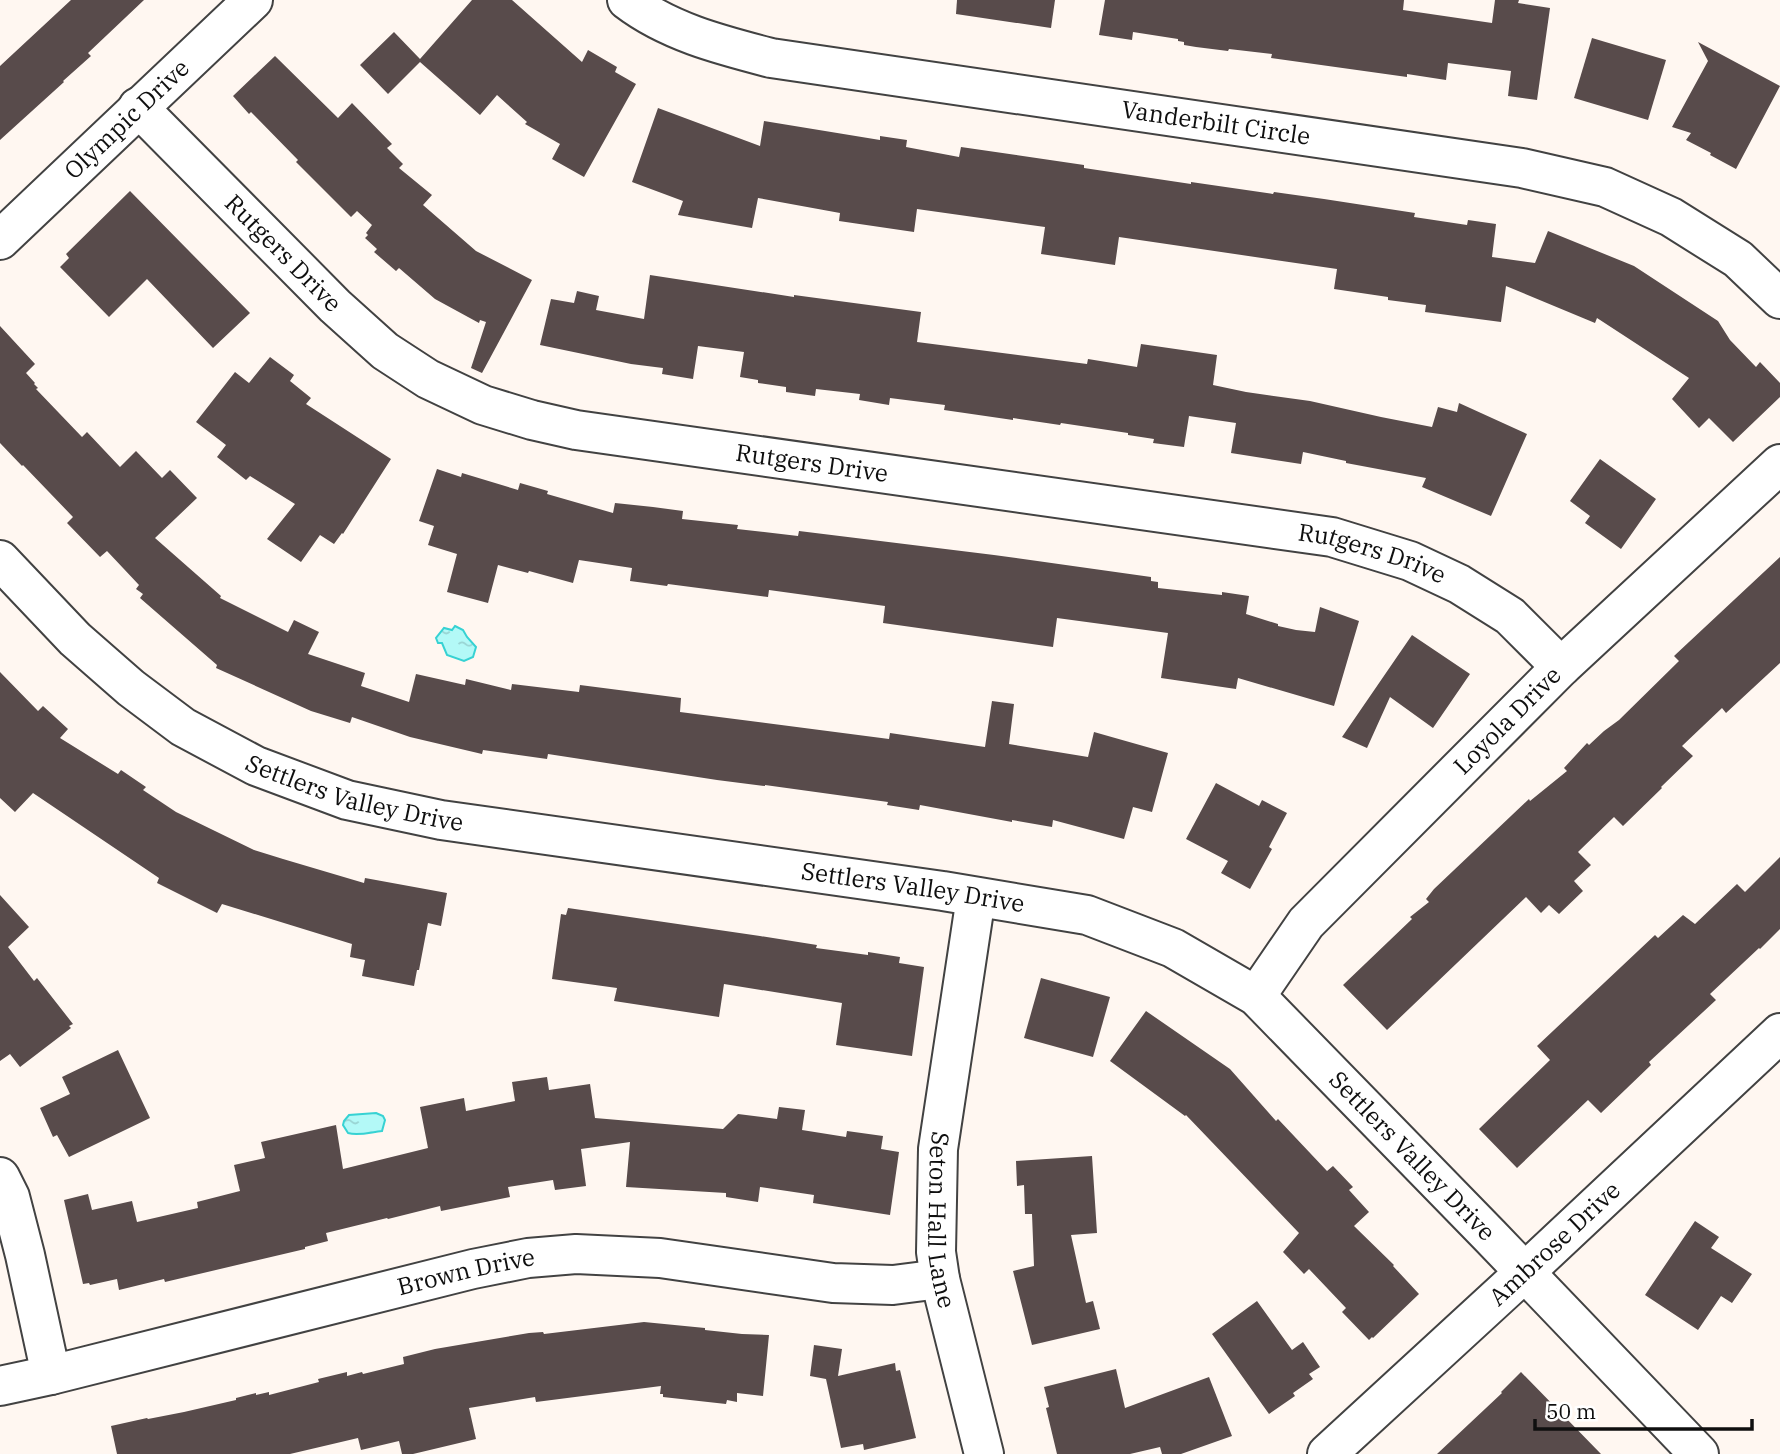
<svg xmlns="http://www.w3.org/2000/svg" width="1780" height="1454" viewBox="0 0 1780 1454" font-family="'IBM Plex Serif',serif">
<defs>
<pattern id="water-ripples" width="26" height="14" patternUnits="userSpaceOnUse" patternTransform="scale(1.75)"><rect width="26" height="14" fill="#b3f9f7"/><path d="M2 4q2-2 4 0t4 0M15 11q2-2 4 0t4 0" fill="none" stroke="#99d4d3"/></pattern>
</defs>
<rect width="100%" height="100%" fill="#fff7f1"/>
<g fill="url(#water-ripples)" stroke="#37d2d3" stroke-width="2">
<polygon points="455,626 463,630 467,637 476,647 473,657 464,661 447,655 442,643 438,643 436,638 444,628 452,630"/>
<path d="M 376,1113 L 383,1116 L 385,1120 L 382,1131 C 371,1132 359,1136 348,1133 L 343,1125 L 344,1121 L 349,1115 Z"/>
</g>
<g fill="#584b4b">
<polygon points="71,0 144,0 88,53 91,56 63,81 64,82 0,140 0,66"/>
<polygon points="472,0 512,0 582,62 588,50 617,67 615,72 636,84 584,177 552,159 560,144 525,124 527,122 497,95 480,115 420,62 388,94 360,65 394,32 420,59"/>
<polygon points="957,0 1055,0 1051,28 956,14"/>
<polygon points="1105,0 1404,0 1403,10 1492,23 1495,0 1519,0 1518,3 1550,8 1537,100 1508,96 1511,71 1448,63 1446,80 1407,74 1407,77 1271,58 1272,54 1229,49 1228,51 1196,47 1184,45 1184,42 1178,41 1178,39 1133,32 1132,40 1099,35"/>
<polygon points="1592,38 1666,60 1648,120 1574,98"/>
<polygon points="1698,42 1780,86 1736,169 1710,155 1711,153 1686,140 1691,133 1672,127 1708,61"/>
<polygon points="275,56 338,118 352,103 392,144 387,148 403,164 399,168 432,195 423,205 476,251 532,280 482,373 471,368 486,322 480,320 479,323 435,299 399,268 396,271 374,252 377,249 365,238 368,235 366,233 372,225 357,211 351,217 296,162 298,160 251,112 249,114 233,96"/>
<polygon points="658,108 760,146 764,121 880,140 880,136 907,140 906,147 959,157 961,147 1084,165 1084,168 1191,184 1191,182 1273,194 1274,192 1324,199 1415,213 1414,217 1467,225 1468,220 1496,224 1492,257 1535,263 1548,231 1634,266 1718,321 1730,340 1756,367 1760,362 1780,383 1780,397 1733,442 1709,418 1699,428 1672,399 1689,378 1597,318 1595,323 1506,286 1501,322 1425,312 1426,305 1388,300 1388,297 1334,289 1337,269 1119,237 1115,265 1041,254 1045,227 917,209 914,232 839,221 840,213 758,198 752,228 678,215 683,201 632,182"/>
<polygon points="130,191 250,313 213,348 147,279 109,317 60,267 69,258 66,254"/>
<polygon points="650,275 794,297 794,295 921,312 917,342 1087,364 1088,359 1137,367 1141,344 1217,355 1213,385 1246,392 1310,401 1381,417 1432,427 1438,407 1457,412 1459,403 1527,434 1491,516 1422,487 1426,478 1346,463 1346,461 1303,452 1301,464 1231,453 1236,423 1189,416 1184,447 1153,443 1154,439 1128,435 1128,433 1061,423 1060,425 1013,418 1013,420 944,410 945,405 890,398 889,405 859,400 860,394 816,389 815,396 786,392 786,387 758,383 758,380 740,377 744,352 698,346 693,379 662,374 663,368 631,364 540,345 551,299 574,303 577,291 599,296 596,310 644,319"/>
<polygon points="0,326 35,364 26,373 35,383 34,384 38,388 36,389 82,437 87,432 120,467 136,451 162,478 170,470 197,498 155,538 221,596 220,598 288,632 294,620 319,632 308,654 365,673 361,686 409,702 416,674 465,685 466,679 511,690 512,684 579,692 580,685 681,698 680,712 889,739 890,733 985,747 992,701 1014,704 1009,744 1088,757 1094,732 1168,753 1152,812 1133,807 1124,839 1053,820 1052,827 1012,820 1012,822 920,805 919,810 887,805 888,802 765,785 765,786 717,780 548,754 547,759 483,750 482,754 410,737 352,717 350,723 311,711 216,668 217,665 140,598 143,594 136,589 139,585 107,551 100,557 67,523 73,517 23,465 22,466 0,443"/>
<polygon points="270,357 294,375 290,381 311,398 306,404 391,459 343,534 342,533 334,544 320,535 301,562 267,539 295,504 250,476 246,480 217,457 226,445 196,422 235,372 249,383"/>
<polygon points="1600,459 1656,499 1621,549 1585,523 1590,516 1570,501"/>
<polygon points="437,469 461,477 462,473 518,490 520,483 548,491 547,494 613,513 615,503 653,507 683,511 682,519 738,525 737,529 798,536 799,531 994,555 1151,577 1151,581 1158,582 1158,588 1222,595 1222,592 1249,596 1246,614 1278,624 1278,626 1296,630 1315,632 1320,607 1359,621 1334,706 1238,678 1236,689 1161,678 1168,633 1057,618 1053,647 883,623 885,606 769,590 768,597 668,584 667,586 630,581 632,568 579,560 573,583 529,571 528,573 498,565 488,603 447,592 457,554 428,545 434,526 419,521"/>
<polygon points="1780,557 1780,663 1726,713 1722,708 1682,746 1693,756 1661,787 1662,788 1623,826 1614,817 1578,852 1591,865 1574,881 1583,891 1559,914 1549,905 1541,913 1526,897 1387,1030 1343,985 1412,919 1410,917 1429,902 1426,899 1434,889 1529,799 1530,801 1567,771 1564,768 1587,743 1589,745 1604,731 1619,720 1679,661 1674,656"/>
<polygon points="1412,635 1470,674 1433,728 1390,697 1367,748 1342,737"/>
<polygon points="0,672 38,711 43,706 68,729 60,738 118,774 121,770 146,787 143,790 176,812 254,850 283,859 364,883 365,878 447,893 441,926 428,923 419,970 417,970 414,986 362,976 365,960 350,957 352,944 222,904 217,913 157,883 159,878 33,793 15,812 0,798"/>
<polygon points="1216,783 1259,806 1262,800 1287,813 1269,847 1272,849 1250,889 1221,873 1228,861 1186,839"/>
<polygon points="1780,857 1780,929 1760,949 1759,948 1710,994 1716,1000 1649,1062 1651,1065 1601,1113 1588,1100 1517,1168 1479,1129 1550,1060 1537,1046 1655,935 1658,938 1683,915 1695,924 1737,884 1745,892"/>
<polygon points="0,895 29,927 8,947 34,981 37,978 73,1024 69,1026 71,1028 20,1067 10,1054 0,1061"/>
<polygon points="568,908 760,936 817,945 816,948 868,955 868,952 900,957 899,963 924,967 912,1056 836,1045 842,1003 724,984 719,1017 614,1001 617,988 552,979 561,914 566,915"/>
<polygon points="1041,978 1110,997 1093,1057 1024,1038"/>
<polygon points="1146,1011 1230,1069 1276,1121 1278,1119 1327,1171 1333,1166 1353,1187 1349,1190 1369,1212 1354,1226 1394,1265 1393,1266 1419,1294 1373,1338 1372,1337 1369,1340 1342,1312 1346,1308 1309,1269 1304,1274 1283,1252 1299,1233 1186,1115 1185,1116 1110,1061"/>
<polygon points="118,1050 150,1118 69,1157 57,1135 53,1137 40,1108 70,1094 62,1077"/>
<polygon points="547,1077 549,1090 590,1084 595,1118 723,1129 738,1114 777,1119 779,1107 805,1110 802,1130 846,1137 847,1131 883,1136 881,1149 899,1152 890,1215 813,1203 814,1195 760,1187 758,1202 726,1197 726,1193 626,1187 630,1142 581,1149 586,1186 555,1190 553,1180 508,1187 510,1197 441,1211 440,1206 388,1219 387,1218 326,1233 328,1241 305,1247 305,1249 165,1282 164,1279 119,1290 117,1279 90,1285 89,1283 83,1284 64,1200 88,1194 92,1210 132,1201 137,1222 198,1208 197,1202 240,1191 234,1165 265,1158 261,1142 336,1125 343,1169 428,1148 420,1107 464,1098 466,1111 515,1101 512,1082"/>
<polygon points="1092,1156 1097,1233 1071,1235 1086,1303 1093,1301 1100,1329 1032,1345 1013,1271 1034,1266 1032,1214 1025,1214 1024,1185 1017,1186 1016,1161"/>
<polygon points="1695,1221 1719,1237 1711,1248 1752,1274 1732,1303 1721,1296 1698,1330 1645,1295"/>
<polygon points="1257,1301 1292,1350 1303,1342 1320,1367 1309,1374 1313,1379 1293,1393 1295,1396 1269,1414 1212,1334"/>
<polygon points="644,1322 705,1328 705,1330 742,1334 769,1335 763,1396 737,1393 737,1402 727,1400 726,1404 663,1397 663,1394 660,1394 661,1386 536,1402 535,1397 469,1408 476,1439 413,1454 402,1454 399,1441 361,1450 358,1438 290,1454 117,1454 111,1426 147,1418 148,1419 184,1412 236,1400 236,1398 256,1393 256,1395 269,1392 269,1395 319,1382 318,1379 347,1372 347,1376 362,1372 363,1374 404,1364 403,1357 435,1349 529,1333 543,1332 544,1334"/>
<polygon points="814,1345 842,1349 838,1376 895,1363 896,1371 900,1370 916,1438 864,1450 863,1444 841,1448 826,1379 810,1376"/>
<polygon points="1116,1369 1125,1408 1209,1377 1232,1436 1181,1454 1162,1454 1160,1447 1130,1454 1057,1454 1046,1408 1049,1407 1044,1387"/>
<polygon points="1521,1372 1601,1454 1437,1454 1502,1393 1501,1392"/>
</g>
<g fill="none" stroke-linecap="round" stroke-linejoin="round">
<defs>
<g id="minor">
<path id="s1" d="M 627,0 C 669,32 721,45 771,58 L 1522,168 L 1605,187 L 1671,217 L 1738,259 L 1780,299"/>
<path id="s2" d="M 138,107 L 335,306 L 385,351 L 428,379 L 483,405 L 532,420 L 576,430 L 1332,537 L 1410,561 L 1459,584 L 1510,616 L 1561,667"/>
<path id="s3" d="M 0,240 L 253,0"/>
<path id="s4" d="M 0,560 L 75,639 L 131,688 L 183,727 L 256,766 L 347,800 L 441,820 L 943,891 L 1087,915 L 1173,948 L 1256,996 L 1490,1236 L 1699,1454"/>
<path id="s5" d="M 976,897 L 938,1149 L 936,1252 L 940,1279 L 984,1454"/>
<path id="s6" d="M 1256,996 L 1306,923 L 1561,667 L 1780,464"/>
<polyline points="0,1177 10,1197 25,1255 51,1375"/>
<path id="s7" d="M 0,1386 L 51,1375 L 473,1269 L 528,1258 L 576,1254 L 660,1258 L 833,1283 L 893,1285 L 940,1279"/>
<path id="s8" d="M 1327,1454 L 1525,1272 L 1780,1033"/>
</g>
</defs>
<use href="#minor" stroke="#424242" stroke-width="42"/>
<use href="#minor" stroke="#fff" stroke-width="38"/>
</g>
<g text-anchor="middle" stroke-width="7" stroke-linejoin="round" paint-order="stroke">
<g font-size="24" fill="#0f0f0f" stroke="#fff">
<text dy="8" stroke="none"><textPath href="#s3" startOffset="175">Olympic Drive</textPath></text>
<text dy="8" stroke="none"><textPath href="#s1" startOffset="606">Vanderbilt Circle</textPath></text>
<text dy="8" stroke="none"><textPath href="#s2" startOffset="206">Rutgers Drive</textPath></text>
<text dy="8" stroke="none"><textPath href="#s2" startOffset="794">Rutgers Drive</textPath></text>
<text dy="8" stroke="none"><textPath href="#s2" startOffset="1362">Rutgers Drive</textPath></text>
<text dy="8" stroke="none"><textPath href="#s6" startOffset="374">Loyola Drive</textPath></text>
<text dy="8" stroke="none"><textPath href="#s4" startOffset="434">Settlers Valley Drive</textPath></text>
<text dy="8" stroke="none"><textPath href="#s4" startOffset="1001">Settlers Valley Drive</textPath></text>
<text dy="8" stroke="none"><textPath href="#s4" startOffset="1589">Settlers Valley Drive</textPath></text>
<text dy="8" stroke="none"><textPath href="#s5" startOffset="326">Seton Hall Lane</textPath></text>
<text dy="8" stroke="none"><textPath href="#s8" startOffset="310">Ambrose Drive</textPath></text>
<text dy="8" stroke="none"><textPath href="#s7" startOffset="480">Brown Drive</textPath></text>
</g>
</g>
<path d="M1535 1419v10h217v-10" fill="none" stroke="#0f0f0f" stroke-width="3.5"/>
<text x="1546" y="1419" font-size="21" fill="#0f0f0f" stroke="#ffffff" stroke-width="5" paint-order="stroke">50 m</text>
</svg>
